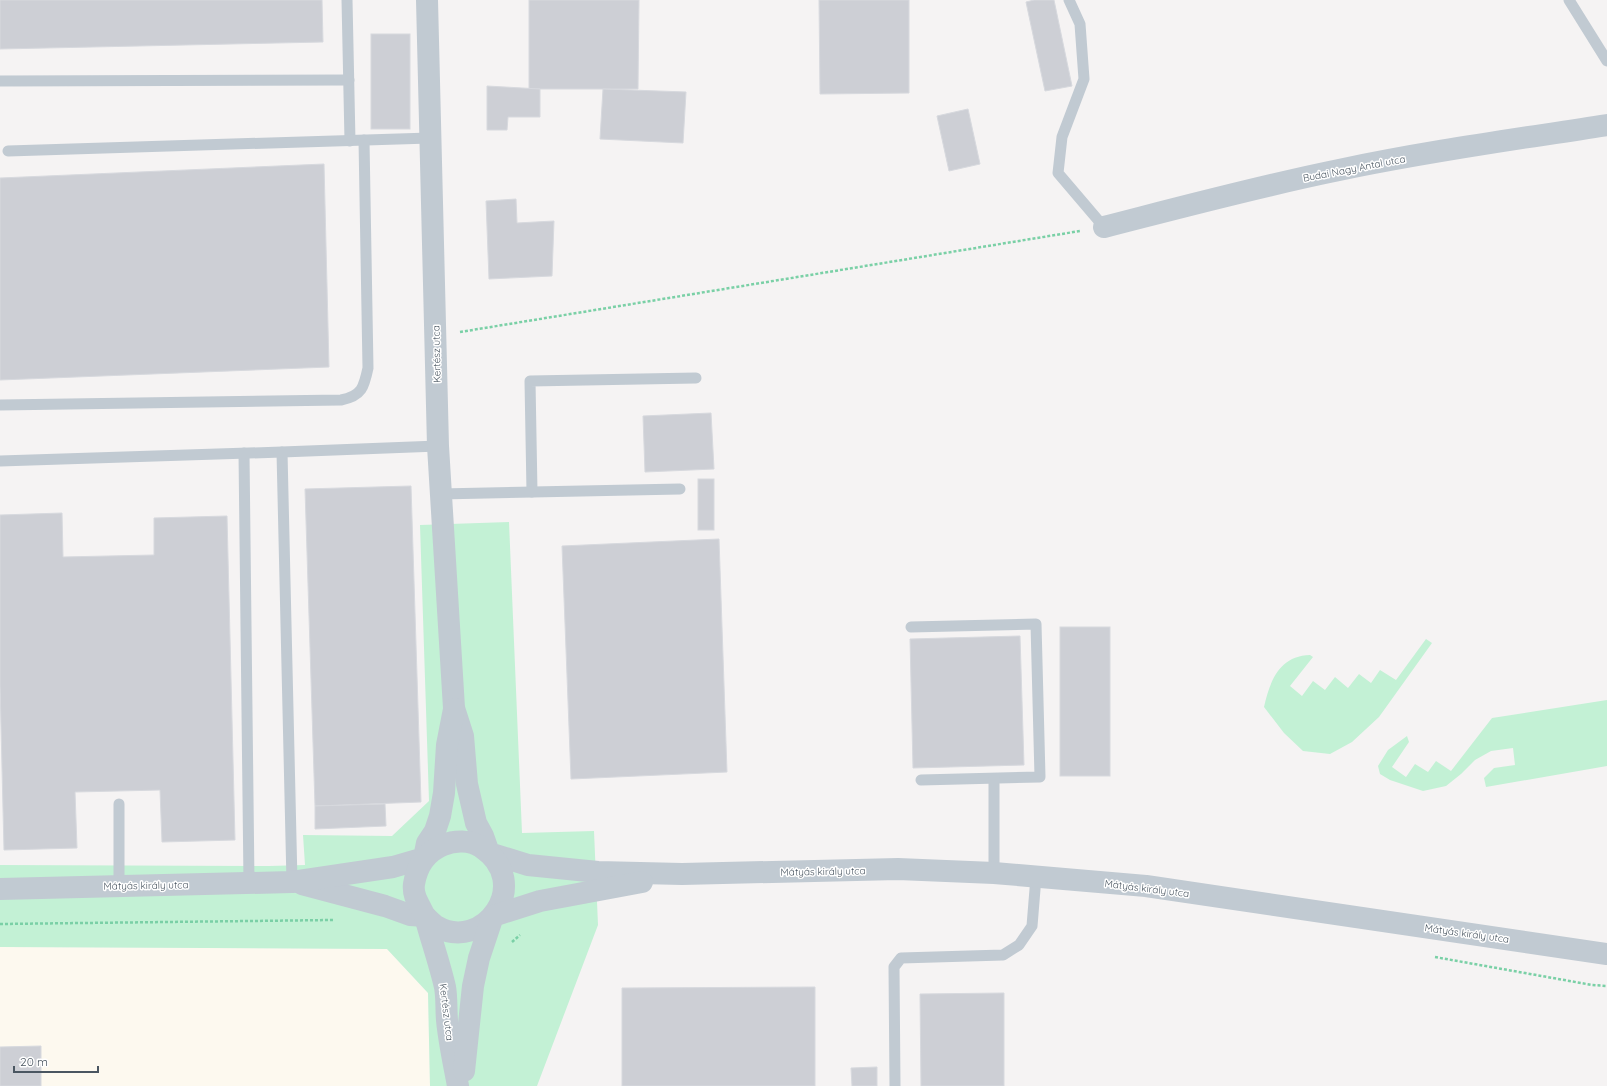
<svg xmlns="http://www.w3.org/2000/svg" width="1607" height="1086" viewBox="0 0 1607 1086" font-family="Quicksand,sans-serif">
<rect width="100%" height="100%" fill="#f5f3f3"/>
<polygon fill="#fdf9ef" points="0,947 387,949 428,993 430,1086 0,1086"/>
<g fill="#c3f1d5">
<polygon points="509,522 522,833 594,831 598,925 537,1086 430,1086 428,993 387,949 0,947 0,865 269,866 305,865 303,835 392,836 429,801 420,525"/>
<path d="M 1426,639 L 1432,643 L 1379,717 L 1352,742 L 1330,754 L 1303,751 L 1284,733 L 1264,707 C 1270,681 1279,656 1310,655 L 1313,657 L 1290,686 L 1302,696 L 1313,681 L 1325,690 L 1335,677 L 1348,688 L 1359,674 L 1371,683 L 1380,670 L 1396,680 Z"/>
<polygon points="1607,700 1607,766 1486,787 1484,778 1494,768 1515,765 1513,748 1491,751 1475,760 1461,774 1446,786 1423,791 1390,780 1380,774 1378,766 1388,750 1407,736 1409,742 1392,767 1406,777 1415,764 1428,772 1436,761 1451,771 1492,718"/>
</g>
<g fill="#cdcfd5" stroke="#d7d9de">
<polygon points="0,0 322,0 323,42 0,49"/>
<polygon points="529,0 639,0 638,89 529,89"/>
<polygon points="819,0 909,0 909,93 820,94"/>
<polygon points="1034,0 1054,0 1072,86 1045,91 1026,2"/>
<rect x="371" y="34" width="39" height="95"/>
<polygon points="487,86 540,89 540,117 508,117 507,130 487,130"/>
<polygon points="603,89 686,92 683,143 600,139"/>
<polygon points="968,109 980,164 949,171 937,116"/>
<polygon points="324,164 329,367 0,380 0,178"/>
<polygon points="516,199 517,223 554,221 552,276 489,279 486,201"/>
<polygon points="711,413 714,469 645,472 643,416"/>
<rect x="698" y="479" width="16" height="51"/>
<polygon points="411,486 421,802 315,806 305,489"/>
<polygon points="62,513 63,557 154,555 154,518 227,516 235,840 162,842 160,790 75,792 77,848 4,850 0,685 0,515"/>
<polygon points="719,539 727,772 571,779 562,546"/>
<rect x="1060" y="627" width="50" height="149"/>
<polygon points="1020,636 1024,765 913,768 910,639"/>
<polygon points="385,804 386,826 315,829 315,806"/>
<polygon points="815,987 815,1086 622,1086 622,988"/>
<polygon points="1004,993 1004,1086 921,1086 920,994"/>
<polygon points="41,1046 41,1086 0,1086 0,1047"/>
<polygon points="877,1067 877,1086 852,1086 851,1068"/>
</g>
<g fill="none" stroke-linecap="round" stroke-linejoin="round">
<g stroke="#7ad0a6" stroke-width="2.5" stroke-dasharray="3 2" stroke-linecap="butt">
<polyline points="460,332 1080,231"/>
<polyline points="0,924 333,920"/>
<polyline points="512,942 520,935"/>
<polyline points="1435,957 1592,985 1607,986"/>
</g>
<g stroke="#c1cad2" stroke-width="11">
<polyline points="347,0 350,141"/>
<polyline points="1069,0 1080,24 1084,79 1062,137 1058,173 1104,227"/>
<polyline points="1569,0 1607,61"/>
<polyline points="0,81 349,80"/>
<polyline points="8,151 430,138"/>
<path d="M 0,405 L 341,400 C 362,396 364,387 368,368 L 364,140"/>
<polyline points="282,452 292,882"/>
<polyline points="244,453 249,883"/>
<polyline points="0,461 282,452 438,446"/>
<polyline points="532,492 530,381 696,378"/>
<polyline points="440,494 680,489"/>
<polyline points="911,627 1036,624 1040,777 921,780"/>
<polyline points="994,779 994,873"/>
<polyline points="119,804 119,886"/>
<polyline points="895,1086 894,967 901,958 1003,955 1019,945 1032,926 1036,877"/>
</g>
<g stroke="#c1cad2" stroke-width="22">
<polyline points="427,0 438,446 454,708 463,736 467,784 476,823 483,836 489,853 528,865 598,872 682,874 898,869 994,873 1146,886 1607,954"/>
<path d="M 1104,227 C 1182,207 1260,186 1339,170 C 1428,151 1518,139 1607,125"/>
<polyline points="302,884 385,906 410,915 425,916"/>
<polyline points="0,889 292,882 393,867 424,858 427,843 435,831 440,816 444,793 447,745 454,709"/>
<path d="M 425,916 C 428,919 432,923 436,926 C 483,954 535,883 481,847 C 470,840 455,840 443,845 C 426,852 417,865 414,884 C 412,898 422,907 426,920 C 432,942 440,965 445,987 C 447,998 446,1009 447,1020 C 449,1042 454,1064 458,1086"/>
<polyline points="464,1071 473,986 479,958 493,916 540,901 642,882"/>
</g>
</g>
<g text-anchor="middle" stroke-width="3" stroke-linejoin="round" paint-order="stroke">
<g font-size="10" fill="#4a5661" stroke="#fff">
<text transform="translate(1354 168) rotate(-11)" y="4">Budai Nagy Antal utca</text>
<text transform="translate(436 354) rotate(-91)" y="4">Kertész utca</text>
<text transform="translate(823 871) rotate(-1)" y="4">Mátyás király utca</text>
<text transform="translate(146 885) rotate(-1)" y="4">Mátyás király utca</text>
<text transform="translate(1147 888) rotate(7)" y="4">Mátyás király utca</text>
<text transform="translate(1467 933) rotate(8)" y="4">Mátyás király utca</text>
<text transform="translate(447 1012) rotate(83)" y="4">Kertész utca</text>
</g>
</g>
<path d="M14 1066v6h84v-6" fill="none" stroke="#4a5661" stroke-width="2"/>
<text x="20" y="1066" font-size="12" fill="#4a5661" stroke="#ffffff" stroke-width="3" paint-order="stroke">20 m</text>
</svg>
